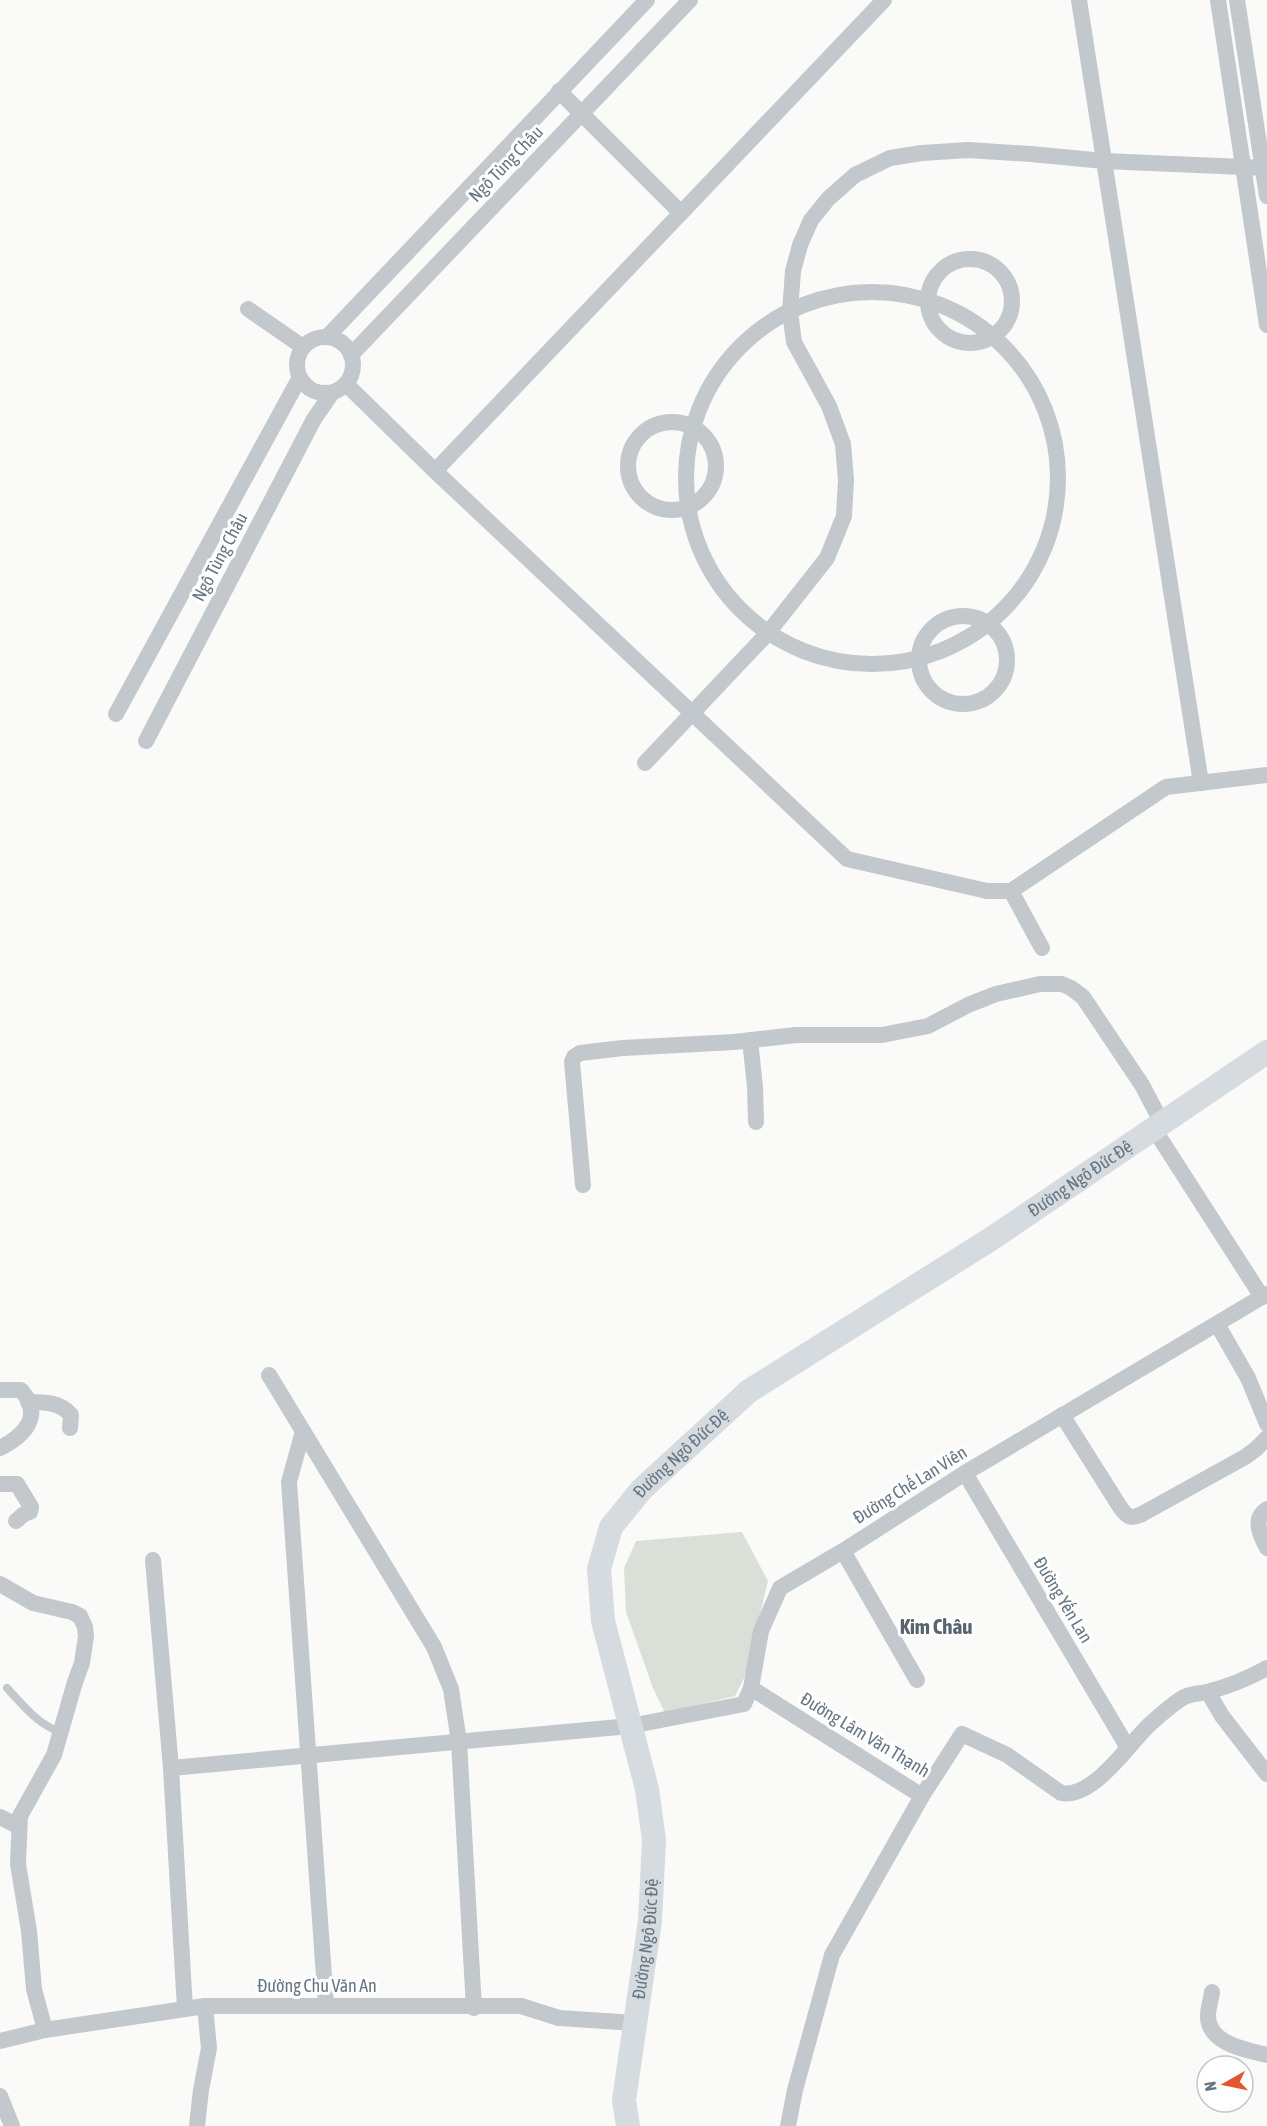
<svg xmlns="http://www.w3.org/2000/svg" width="1267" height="2126" viewBox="0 0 1267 2126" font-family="'Asap Condensed',sans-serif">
<rect width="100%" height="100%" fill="#fafaf8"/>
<polygon fill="#dadfd7" points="742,1532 768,1581 745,1676 735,1696 665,1713 653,1688 626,1612 624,1568 636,1541"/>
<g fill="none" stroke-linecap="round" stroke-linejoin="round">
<path stroke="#c3c8cc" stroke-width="8" d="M 7,1688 C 23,1705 38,1725 61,1732"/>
<g stroke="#c3c8cc" stroke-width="16">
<polyline points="1079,0 1201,783"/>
<polyline points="1218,0 1267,325"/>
<polyline points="1237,0 1267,196"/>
<polyline points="559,91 681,213"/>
<circle cx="970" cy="301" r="42"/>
<circle cx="872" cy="478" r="186"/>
<polyline points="248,309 303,347"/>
<circle cx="325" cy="365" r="28"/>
<polyline points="327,337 647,0"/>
<polyline points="351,355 690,0"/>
<polyline points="346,384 435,471 847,859 987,891 1011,891 1166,787 1267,775"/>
<circle cx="672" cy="466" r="44"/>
<polyline points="435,471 884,0"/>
<circle cx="963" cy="660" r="44"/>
<polyline points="116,714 299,379"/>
<polyline points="146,741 314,419 332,393"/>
<polyline points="645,763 767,634 827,558 844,516 846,480 843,444 829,406 794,342 790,312 793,271 800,245 811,220 828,199 855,175 890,158 922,153 968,150 1031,154 1104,161 1267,168"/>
<polyline points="1011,891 1042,948"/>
<polyline points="750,1040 755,1087 756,1122"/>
<polyline points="1154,1129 1262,1297"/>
<polyline points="583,1185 572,1062 574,1057 580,1053 623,1048 734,1042 796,1035 882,1035 928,1026 968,1005 996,994 1040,984 1062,984 1071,988 1083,997 1142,1085 1162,1123"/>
<polyline points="1217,1324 1248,1378 1267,1424"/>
<polyline points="269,1375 434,1647 451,1689 459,1742 474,2008"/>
<path d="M 0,1390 L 21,1390 C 44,1416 24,1436 0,1448"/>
<path d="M 28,1402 C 45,1402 60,1402 71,1415 L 70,1428"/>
<path d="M 1062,1415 L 1120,1507 C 1128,1518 1130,1519 1142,1514 L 1245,1457 L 1256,1449 L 1267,1438"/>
<polyline points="303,1431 289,1482 326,2005"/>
<polyline points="965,1473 1128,1748"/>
<polyline points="0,1484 17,1484 31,1507 30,1512 24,1514 16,1521"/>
<path d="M 1267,1509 C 1252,1518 1260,1535 1267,1548"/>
<polyline points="843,1551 917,1680"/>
<polyline points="153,1560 171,1768 185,2009"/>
<polyline points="0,1584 33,1603 72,1612 80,1616 85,1627 86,1636 82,1663 75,1682 54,1755 20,1816 18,1864 29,1931 34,1989 45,2030"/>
<path d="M 751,1688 L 922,1796 L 962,1734 L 1007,1755 L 1061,1793 C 1093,1799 1128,1745 1149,1725 C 1159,1716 1170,1706 1181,1699 C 1189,1693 1198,1694 1207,1692 C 1227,1687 1249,1678 1267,1668"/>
<polyline points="1208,1692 1222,1716 1267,1774"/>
<polyline points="171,1768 630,1726 744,1704 751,1688 761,1631 780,1588 843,1551 965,1473 1267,1294"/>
<polyline points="0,1817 18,1826"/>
<path d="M 1212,1992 C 1211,2000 1208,2008 1208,2016 C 1208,2044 1247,2050 1267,2055"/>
<polyline points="0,2041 45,2030 205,2006 521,2006 559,2018 635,2023"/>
<polyline points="0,2096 12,2126"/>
<polyline points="197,2126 201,2090 209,2048 205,2006"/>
<polyline points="788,2126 795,2090 832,1955 922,1796"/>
</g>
<path stroke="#d6dbdf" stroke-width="24" id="s1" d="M 628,2126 L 624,2100 L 650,1921 L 654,1840 L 647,1789 L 603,1621 L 599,1569 L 611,1527 L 642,1489 L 749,1391 L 991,1239 L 1267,1052"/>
</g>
<g text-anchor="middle" stroke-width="6" stroke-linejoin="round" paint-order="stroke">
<g font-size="18" fill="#657683" stroke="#fff">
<text transform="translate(506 164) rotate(-46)" y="6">Ngô Tùng Châu</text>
<text transform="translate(220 557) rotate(-62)" y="6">Ngô Tùng Châu</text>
<text dy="6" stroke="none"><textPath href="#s1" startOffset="1197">Đường Ngô Đức Đệ</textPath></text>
<text dy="6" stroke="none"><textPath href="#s1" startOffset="711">Đường Ngô Đức Đệ</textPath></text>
<text transform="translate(910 1485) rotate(-32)" y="6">Đường Chế Lan Viên</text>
<text transform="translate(1063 1600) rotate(59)" y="6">Đường Yến Lan</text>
<text transform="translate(865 1735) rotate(31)" y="6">Đường Lâm Văn Thạnh</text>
<text dy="6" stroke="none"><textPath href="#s1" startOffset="189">Đường Ngô Đức Đệ</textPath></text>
<text x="317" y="1992">Đường Chu Văn An</text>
</g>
<g font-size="21" font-weight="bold" fill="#57646e" stroke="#fff">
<text x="936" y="1634">Kim Châu</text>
</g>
</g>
<g transform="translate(1225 2084) rotate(261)"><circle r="28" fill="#ffffff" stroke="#c1c8cd" stroke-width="1.5"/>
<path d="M0-4.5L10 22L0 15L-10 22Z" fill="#e4572e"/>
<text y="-9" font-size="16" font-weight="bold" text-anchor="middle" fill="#657683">N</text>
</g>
</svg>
